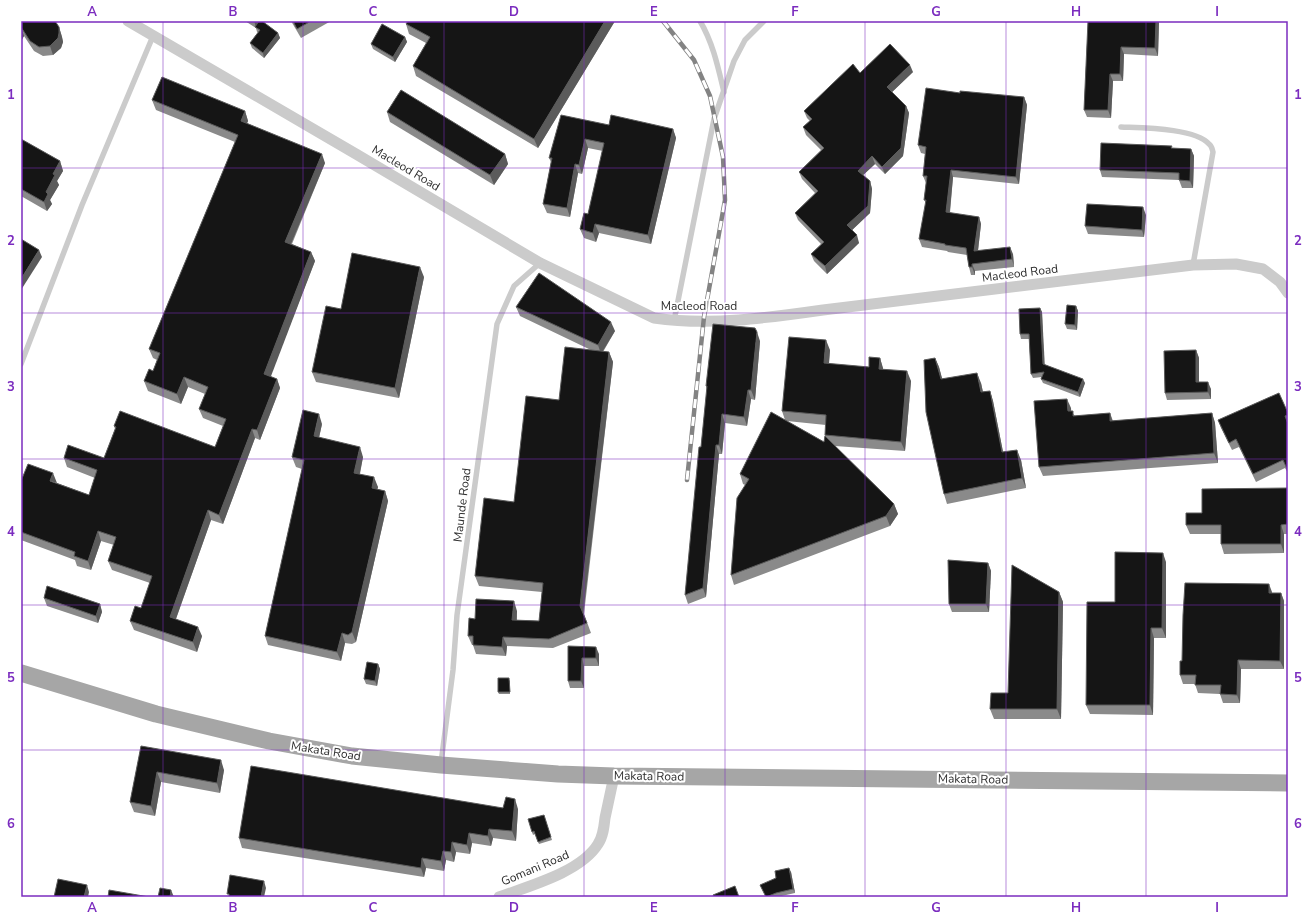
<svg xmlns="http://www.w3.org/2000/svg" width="1309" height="918" viewBox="0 0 1309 918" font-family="'Nunito Sans',sans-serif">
<rect width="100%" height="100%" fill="#fff"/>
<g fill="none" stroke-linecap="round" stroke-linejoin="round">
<g stroke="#cbcbcb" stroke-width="5.5">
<path d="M 700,21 C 713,43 718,67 724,92"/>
<path d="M 1121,127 C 1142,128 1195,128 1209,144 C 1212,146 1212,149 1213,152 L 1193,265"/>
<polyline points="674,321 714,119 734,61 745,40 764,21"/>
<polyline points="21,364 82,205 153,36"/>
<polyline points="441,763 453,670 457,615 497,324 514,286 540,263"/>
</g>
<g stroke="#cbcbcb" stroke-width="11">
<path d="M 128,21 L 356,154 L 540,263 L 654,318 C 710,326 767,318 823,310 L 1193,265 L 1236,264 L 1263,269 L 1280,282 L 1288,293"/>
<path d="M 499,897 C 529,886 581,872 598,844 C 603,837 604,827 605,818 C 608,804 611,790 614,776"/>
</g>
<polyline stroke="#a6a6a6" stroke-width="17" points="21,673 156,714 269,741 352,756 441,765 558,774 614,776 1288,783"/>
<defs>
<polyline id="rail" points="663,21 694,60 710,96 723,157 725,200 704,317 687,480"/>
</defs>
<use href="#rail" stroke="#838383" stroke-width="4.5"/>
<use href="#rail" stroke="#fff" stroke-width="3" stroke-dasharray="9" stroke-linecap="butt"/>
</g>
<g fill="#8a8a8a" fill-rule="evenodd">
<polygon points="21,21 59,27 62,37 63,42 61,48 53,55 43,56 34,51 24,36 21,41"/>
<polygon points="245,21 262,21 278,33 280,38 264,58 252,48 250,43 258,32 257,32 256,28"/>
<polygon points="291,21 331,21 301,38"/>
<polygon points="408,21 615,21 538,148 416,76 413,66 426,43 409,34 406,24"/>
<polygon points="1088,21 1159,21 1158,56 1124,54 1123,81 1113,81 1111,118 1087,117 1084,110"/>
<polygon points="405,37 407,42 395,62 373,49 371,44"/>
<polygon points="913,72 892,92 906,106 909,113 903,156 885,174 875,164 863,175 870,181 872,189 870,213 852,230 859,243 827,274 814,261 811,254 821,244 798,220 795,213 815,193 802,179 799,172 821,150 806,135 803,127 810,121 807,118 804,111 860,73"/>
<polygon points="960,93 1024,97 1027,105 1019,184 953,177 950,213 979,217 981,224 978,251 1013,254 1014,267 975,271 975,275 971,275 969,267 967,255 948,252 947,251 922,247 919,239 926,203 924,200 926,183 923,176 925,154 921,153 918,145"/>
<polygon points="152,100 245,111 248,121 247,123 325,163 292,244 311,252 315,261 270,376 277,379 280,388 260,440 255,438 223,524 211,520 176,619 202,636 197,652 134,630 130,621 141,608 150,583 112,570 108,561 114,545 101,541 91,570 77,566 75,560 21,540 21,481 57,483 89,495 95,478 67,467 64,458 104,458 115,429 114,426 215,447 223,426 203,418 199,409 205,394 188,387 181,404 148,391 144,381 153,371 157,360 153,358 149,349 235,142 156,110"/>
<polygon points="387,112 505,154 508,164 494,185 390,122"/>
<polygon points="609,125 673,129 676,138 651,244 599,233 596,242 584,238 580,229 588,214 603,151 588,148 582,174 578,173 570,217 547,213 543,204 551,162 549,158"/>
<polygon points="21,139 60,161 63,171 57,181 59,185 50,200 52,204 47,211 21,196"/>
<polygon points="1172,148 1191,149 1194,156 1193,188 1182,188 1179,180 1102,177 1100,170"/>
<polygon points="1146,215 1144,237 1088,234 1085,226"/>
<polygon points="424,277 399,398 316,382 312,372"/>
<polygon points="1076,306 1078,311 1077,330 1067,329 1065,324"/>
<polygon points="516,307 615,331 603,352 609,352 613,362 584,614 591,633 553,648 507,646 506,656 476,654 473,645 472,645 468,636 475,619 517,611 517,620 539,621 542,592 479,586 475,576 514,502 559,400 593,351 520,316"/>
<polygon points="1040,308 1042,312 1044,364 1085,383 1080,397 1043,383 1041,379 1042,377 1033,378 1031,374 1029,339 1021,339 1020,334"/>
<polygon points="760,341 755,400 751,399 747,426 725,423 722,454 719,454 706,597 688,604 685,595 707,389 706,386"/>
<path d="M 830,350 L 829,364 L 869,367 L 880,358 L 883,369 L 911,381 L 905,451 L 835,446 L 894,504 L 898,514 L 890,526 L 734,585 L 731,575 L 745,485 L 743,484 L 740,474 L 785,420 L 782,411 ZM 787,421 L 826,425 L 824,442 Z"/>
<polygon points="1196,350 1199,358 1199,382 1211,389 1211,399 1167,400 1165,393"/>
<polygon points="935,358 939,367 942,379 981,383 983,392 990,391 993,401 1003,452 1021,460 1026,488 947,504 944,494"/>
<polygon points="1071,408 1071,411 1075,416 1110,413 1113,421 1212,413 1215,423 1218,463 1043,476 1039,467"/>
<polygon points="1288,413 1288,473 1285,468 1256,482 1239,447 1232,450 1221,428 1218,420"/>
<polygon points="322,424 319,438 363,457 360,474 378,487 377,489 385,491 388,501 356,642 352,644 345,643 341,661 268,645 265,636 302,469 296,467 292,457"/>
<polygon points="1288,488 1288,534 1284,534 1284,553 1224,554 1221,544 1221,534 1190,534 1186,525 1202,513"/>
<polygon points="1166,562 1166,638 1154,638 1153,715 1090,714 1086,705 1115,602"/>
<polygon points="988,563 991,571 989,612 952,612 949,604"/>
<polygon points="1059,592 1063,602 1061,719 994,719 990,709 1008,693"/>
<polygon points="1272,593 1281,593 1284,601 1284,669 1241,669 1240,703 1223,703 1220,694 1198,693 1195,684 1183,684 1180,675"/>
<polygon points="44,598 100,604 102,612 98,623 47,606"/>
<polygon points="568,646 599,654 599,666 584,666 584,688 570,688 568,681"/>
<polygon points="378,664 380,669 377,686 366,684 364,679"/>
<polygon points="510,680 510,694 499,694 498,692"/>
<polygon points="141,746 224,770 220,793 161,782 155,816 134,812 130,802"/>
<polygon points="503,808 518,809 516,841 493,838 491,846 472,843 470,854 456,852 454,862 446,860 444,871 426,868 424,877 242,848 239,838"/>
<polygon points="544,815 552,840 539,844 535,834 533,835 532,832"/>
<polygon points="791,872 795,893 777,897 765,897"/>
</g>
<g fill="#5b5b5b">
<polygon points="254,21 262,21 256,27"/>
<polygon points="605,21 615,21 538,148 534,139"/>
<polygon points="1156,21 1159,21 1158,56 1155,48"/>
<polygon points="21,27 24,36 21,41"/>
<polygon points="59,27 62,37 63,42 61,48 53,55 50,46"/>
<polygon points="278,33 280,38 264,58 263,53"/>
<polygon points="405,37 407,42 395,62 393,57"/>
<polygon points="1121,47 1124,54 1123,81 1120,74"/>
<polygon points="910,65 913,72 890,94 887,87"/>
<polygon points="1110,74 1113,81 1111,118 1108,110"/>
<polygon points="1024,97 1027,105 1019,184 1016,177"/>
<polygon points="906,106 909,113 903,156 885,174 882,167"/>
<polygon points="245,111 248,121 244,130 241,121"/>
<polygon points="673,129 676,138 651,244 648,235"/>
<polygon points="585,139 588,148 582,174 579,165"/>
<polygon points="1191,149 1194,156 1193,188 1190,181"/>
<polygon points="322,154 325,163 288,251 285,242"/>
<polygon points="505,154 508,164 494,185 490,175"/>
<polygon points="872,156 875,164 860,178 858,171"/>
<polygon points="60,161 63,171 57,181 59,185 50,200 52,204 47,211 44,202 46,192 53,174"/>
<polygon points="575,164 578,173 570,217 567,208"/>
<polygon points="951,170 953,177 949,220 946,212"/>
<polygon points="870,181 872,189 870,213 850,232 847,225"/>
<polygon points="1143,207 1146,215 1144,237 1142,230"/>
<polygon points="979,217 981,224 977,259 974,251"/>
<polygon points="595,224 599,233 596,242 593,233"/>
<polygon points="857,235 859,243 827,274 825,266"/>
<polygon points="1010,247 1013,254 1014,267 1012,259"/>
<polygon points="39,250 42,257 21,290 21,279"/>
<polygon points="311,252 315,261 268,384 264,374"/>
<polygon points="972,264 975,271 975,275 972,267"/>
<polygon points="420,267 424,277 399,398 395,388"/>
<polygon points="1076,306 1078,311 1077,330 1075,325"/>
<polygon points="1040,308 1042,312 1045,369 1043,364"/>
<polygon points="611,322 615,331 601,354 598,345"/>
<polygon points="757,332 760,341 755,400 751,390"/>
<polygon points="826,340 830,350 828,373 824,363"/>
<polygon points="1196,350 1199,358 1199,389 1196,382"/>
<polygon points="609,352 613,362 583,615 580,606"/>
<polygon points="880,358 883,368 882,379 879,369"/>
<polygon points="935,358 939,367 945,389 941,379"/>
<polygon points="907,371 911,381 905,451 901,442"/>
<polygon points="977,373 981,383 985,402 981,392"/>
<polygon points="184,377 188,387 181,404 177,394"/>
<polygon points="277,379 280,388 260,440 257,430"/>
<polygon points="1083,379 1085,383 1080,397 1078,392"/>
<polygon points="1208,382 1211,389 1211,399 1208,392"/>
<polygon points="748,390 751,399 747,426 744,417"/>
<polygon points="990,391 993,401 1005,462 1002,452"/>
<polygon points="1067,399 1071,408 1072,421 1068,411"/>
<polygon points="1110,413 1113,423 1110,421"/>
<polygon points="1212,413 1215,423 1218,463 1214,453"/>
<polygon points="319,414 322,424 317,446 314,436"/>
<polygon points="722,414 725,423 722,454 719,445"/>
<polygon points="252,429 255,438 223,524 219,515"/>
<polygon points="716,445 719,454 706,597 703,588"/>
<polygon points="360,447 363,457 358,482 354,473"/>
<polygon points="1017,450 1021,460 1026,488 1022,478"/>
<polygon points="53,473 57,483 50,481"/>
<polygon points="374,477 378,487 375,498 372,488"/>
<polygon points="385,491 388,501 356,642 352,632"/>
<polygon points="894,504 898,514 890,526 886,516"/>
<polygon points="208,510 211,520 173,627 170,617"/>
<polygon points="1281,525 1284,534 1284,553 1281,544"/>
<polygon points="98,531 101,541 91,570 88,561"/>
<polygon points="1163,553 1166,562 1166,638 1162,628"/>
<polygon points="988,563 991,571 989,612 986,604"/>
<polygon points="1269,584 1272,592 1272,601 1269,593"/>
<polygon points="1059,592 1063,602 1061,719 1057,709"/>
<polygon points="1281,593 1284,601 1284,669 1280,661"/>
<polygon points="514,601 517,611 516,629 512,620"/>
<polygon points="100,604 102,612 98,623 96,616"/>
<polygon points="198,627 202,636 197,652 193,642"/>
<polygon points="1151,628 1154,638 1153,715 1150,705"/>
<polygon points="342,633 345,643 341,661 337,652"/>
<polygon points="503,637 507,646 506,656 502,647"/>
<polygon points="596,647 599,654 599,666 596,658"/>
<polygon points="582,658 584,666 584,688 581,681"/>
<polygon points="1238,660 1241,669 1240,703 1237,695"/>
<polygon points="378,664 380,669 377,686 375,681"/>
<polygon points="221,760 224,770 220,793 217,783"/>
<polygon points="157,772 161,782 155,816 151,806"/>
<polygon points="515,799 518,809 516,841 512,831"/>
<polygon points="489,829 493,838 491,846 488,836"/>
<polygon points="469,833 472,843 470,854 467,845"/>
<polygon points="452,842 456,852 454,862 451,852"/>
<polygon points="443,851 446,860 444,871 441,861"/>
<polygon points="422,858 426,868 424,877 421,868"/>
<polygon points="789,868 791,872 795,893 793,889"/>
<polygon points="264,881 266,888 264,897 261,897"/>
<polygon points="87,885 89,892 88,897 84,897"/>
<polygon points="171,890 174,897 170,897"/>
</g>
<g fill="#151515" stroke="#5b5b5b">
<polygon points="21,21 55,21 59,27 59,33 58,38 50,46 39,47 30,41 21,27"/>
<polygon points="259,21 262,21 278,33 263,53 250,43 260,30 255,27"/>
<polygon points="293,21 311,21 297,29"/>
<polygon points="408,21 605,21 534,139 413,66 430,37 406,24"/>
<polygon points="1088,21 1156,21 1155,48 1121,47 1120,74 1110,74 1108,110 1084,110"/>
<polygon points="382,24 405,37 393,57 371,44"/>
<polygon points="890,44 910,65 887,87 906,106 901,148 882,167 872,156 858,171 870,181 868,206 847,225 857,235 825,266 811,254 824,242 795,213 818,191 799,172 824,148 803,127 812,119 804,111 853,64 860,73"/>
<polygon points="162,77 245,111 241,121 322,154 285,242 311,252 264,374 277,379 257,430 252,429 219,515 208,510 170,617 198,627 193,642 130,621 135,606 141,608 152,576 108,561 116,537 98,531 88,561 74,556 75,552 21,532 21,481 28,464 53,473 50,481 89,495 97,470 64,458 68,445 104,458 116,427 114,426 120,411 215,447 226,419 199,409 208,387 184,377 177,394 144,381 149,369 153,371 160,353 149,349 238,135 152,100"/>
<polygon points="926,88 960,93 960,91 1024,97 1016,177 951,170 946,212 979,217 974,251 1010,247 1012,259 972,264 972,267 969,267 966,248 945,245 945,244 919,239 926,200 924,200 927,176 923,176 926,147 918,145"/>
<polygon points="401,90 505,154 490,175 387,112"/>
<polygon points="561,115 609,125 611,115 673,129 648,235 595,224 593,233 580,229 584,213 588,214 604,143 585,139 579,165 575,164 567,208 543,204 552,158 549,158"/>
<polygon points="21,139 60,161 53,174 55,175 46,192 48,194 44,202 21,189"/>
<polygon points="1101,143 1172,146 1171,148 1191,149 1190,181 1179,180 1179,173 1100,170"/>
<polygon points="1087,204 1143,207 1142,230 1085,226"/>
<polygon points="21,239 39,250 21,279"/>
<polygon points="352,253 420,267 395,388 312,372 326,306 341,309"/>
<polygon points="539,273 611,322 598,345 516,307"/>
<polygon points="1067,305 1076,306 1075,325 1065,324"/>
<polygon points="1040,308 1043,364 1083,379 1078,392 1041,379 1044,372 1031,374 1029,334 1020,334 1019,309"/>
<polygon points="713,324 755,328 757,332 751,390 748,390 744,417 722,414 719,445 716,445 703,588 685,595 699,447 701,447 707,386 706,386"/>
<polygon points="789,337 826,340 824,363 869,367 869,357 880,358 879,369 907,371 901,442 825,435 826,415 782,411"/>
<polygon points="565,347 609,352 580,606 587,623 549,639 503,637 502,647 473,645 473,636 468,636 469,618 475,619 476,599 514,601 512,620 539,621 543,583 475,576 484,498 514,502 526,396 559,400"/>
<polygon points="1196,350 1196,382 1208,382 1208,392 1165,393 1164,351"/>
<polygon points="935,358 941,379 977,373 981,392 990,391 1002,452 1017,450 1022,478 944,494 926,412 924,360"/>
<polygon points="1279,393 1288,413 1288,415 1285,416 1288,424 1288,471 1283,460 1253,474 1236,439 1229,443 1218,420"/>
<polygon points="1067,399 1068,411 1073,411 1073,416 1110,413 1110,421 1212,413 1214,453 1039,467 1034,401"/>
<polygon points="303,410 319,414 314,436 360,447 354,473 374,477 372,488 385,491 352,632 348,635 342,633 337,652 265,636 304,460 292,457"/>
<polygon points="771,412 824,442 825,436 894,504 886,516 731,575 737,498 749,479 740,474"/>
<polygon points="1288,488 1288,524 1281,525 1281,544 1221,544 1221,525 1186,525 1186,513 1202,513 1202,489"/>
<polygon points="1115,552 1163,553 1162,628 1151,628 1150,705 1086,705 1087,602 1115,602"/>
<polygon points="948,560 988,563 986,604 949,604"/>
<polygon points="1012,565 1059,592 1057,709 990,709 991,693 1008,693"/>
<polygon points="1185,583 1269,584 1269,593 1281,593 1280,661 1238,660 1237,695 1220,694 1221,685 1195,685 1196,675 1180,675 1180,661 1182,661 1183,615"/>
<polygon points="47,586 100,604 96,616 44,598"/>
<polygon points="568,646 596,647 596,658 582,658 581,681 568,681"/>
<polygon points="367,662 378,664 375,681 364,679"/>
<polygon points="498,678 509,678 510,692 498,692"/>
<polygon points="141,746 221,760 217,783 157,772 151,806 130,802"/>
<polygon points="251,766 503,808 506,797 515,799 512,831 489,829 488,836 469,833 467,845 452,842 451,852 443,851 441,861 422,858 421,868 239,838"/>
<polygon points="544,815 551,837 538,842 534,831 532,832 528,819"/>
<polygon points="789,868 793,889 776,893 766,897 760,885 776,878 775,871"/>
<polygon points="230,875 264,881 261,897 229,897 229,894 227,894"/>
<polygon points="58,879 87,885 84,897 54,897"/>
<polygon points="735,886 739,897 714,897 713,895"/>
<polygon points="160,888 171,890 170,897 158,897"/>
<polygon points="109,890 149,897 108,897"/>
</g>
<path fill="none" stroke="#7b2cbf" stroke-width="1" stroke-opacity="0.55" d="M 163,21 L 163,897M 303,21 L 303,897M 444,21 L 444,897M 584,21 L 584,897M 725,21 L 725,897M 865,21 L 865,897M 1006,21 L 1006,897M 1146,21 L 1146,897M 21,168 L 1288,168M 21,313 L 1288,313M 21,459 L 1288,459M 21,605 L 1288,605M 21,750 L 1288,750"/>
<g text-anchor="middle" stroke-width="4" stroke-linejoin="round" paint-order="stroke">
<g font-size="12" fill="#2e2e2e" stroke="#fff">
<text transform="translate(406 168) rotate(31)" y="4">Macleod Road</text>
<text transform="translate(1020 273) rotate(-7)" y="4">Macleod Road</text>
<text x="699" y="310">Macleod Road</text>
<text transform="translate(462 505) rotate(-83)" y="4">Maunde Road</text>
<text transform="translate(326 751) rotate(9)" y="4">Makata Road</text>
<text transform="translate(649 776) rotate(1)" y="4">Makata Road</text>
<text transform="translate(973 779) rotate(1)" y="4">Makata Road</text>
<text transform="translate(535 868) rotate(-23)" y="4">Gomani Road</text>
</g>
</g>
<rect width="1309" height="918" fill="none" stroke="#ffffff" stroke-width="44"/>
<rect x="22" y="22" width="1265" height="874" fill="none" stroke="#7b2cbf" stroke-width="1.5"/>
<g font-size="13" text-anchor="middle" font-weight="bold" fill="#7b2cbf">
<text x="92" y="16">A</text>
<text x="233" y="16">B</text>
<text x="373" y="16">C</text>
<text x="514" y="16">D</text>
<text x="654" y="16">E</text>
<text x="795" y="16">F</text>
<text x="936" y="16">G</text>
<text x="1076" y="16">H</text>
<text x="1217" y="16">I</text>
<text x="11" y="99">1</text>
<text x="1298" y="99">1</text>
<text x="11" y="245">2</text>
<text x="1298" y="245">2</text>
<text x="11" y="391">3</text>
<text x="1298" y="391">3</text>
<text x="11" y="536">4</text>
<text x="1298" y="536">4</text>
<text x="11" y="682">5</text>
<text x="1298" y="682">5</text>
<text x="11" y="828">6</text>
<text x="1298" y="828">6</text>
<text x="92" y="912">A</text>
<text x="233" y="912">B</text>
<text x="373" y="912">C</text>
<text x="514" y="912">D</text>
<text x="654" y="912">E</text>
<text x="795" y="912">F</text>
<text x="936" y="912">G</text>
<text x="1076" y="912">H</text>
<text x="1217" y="912">I</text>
</g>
</svg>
